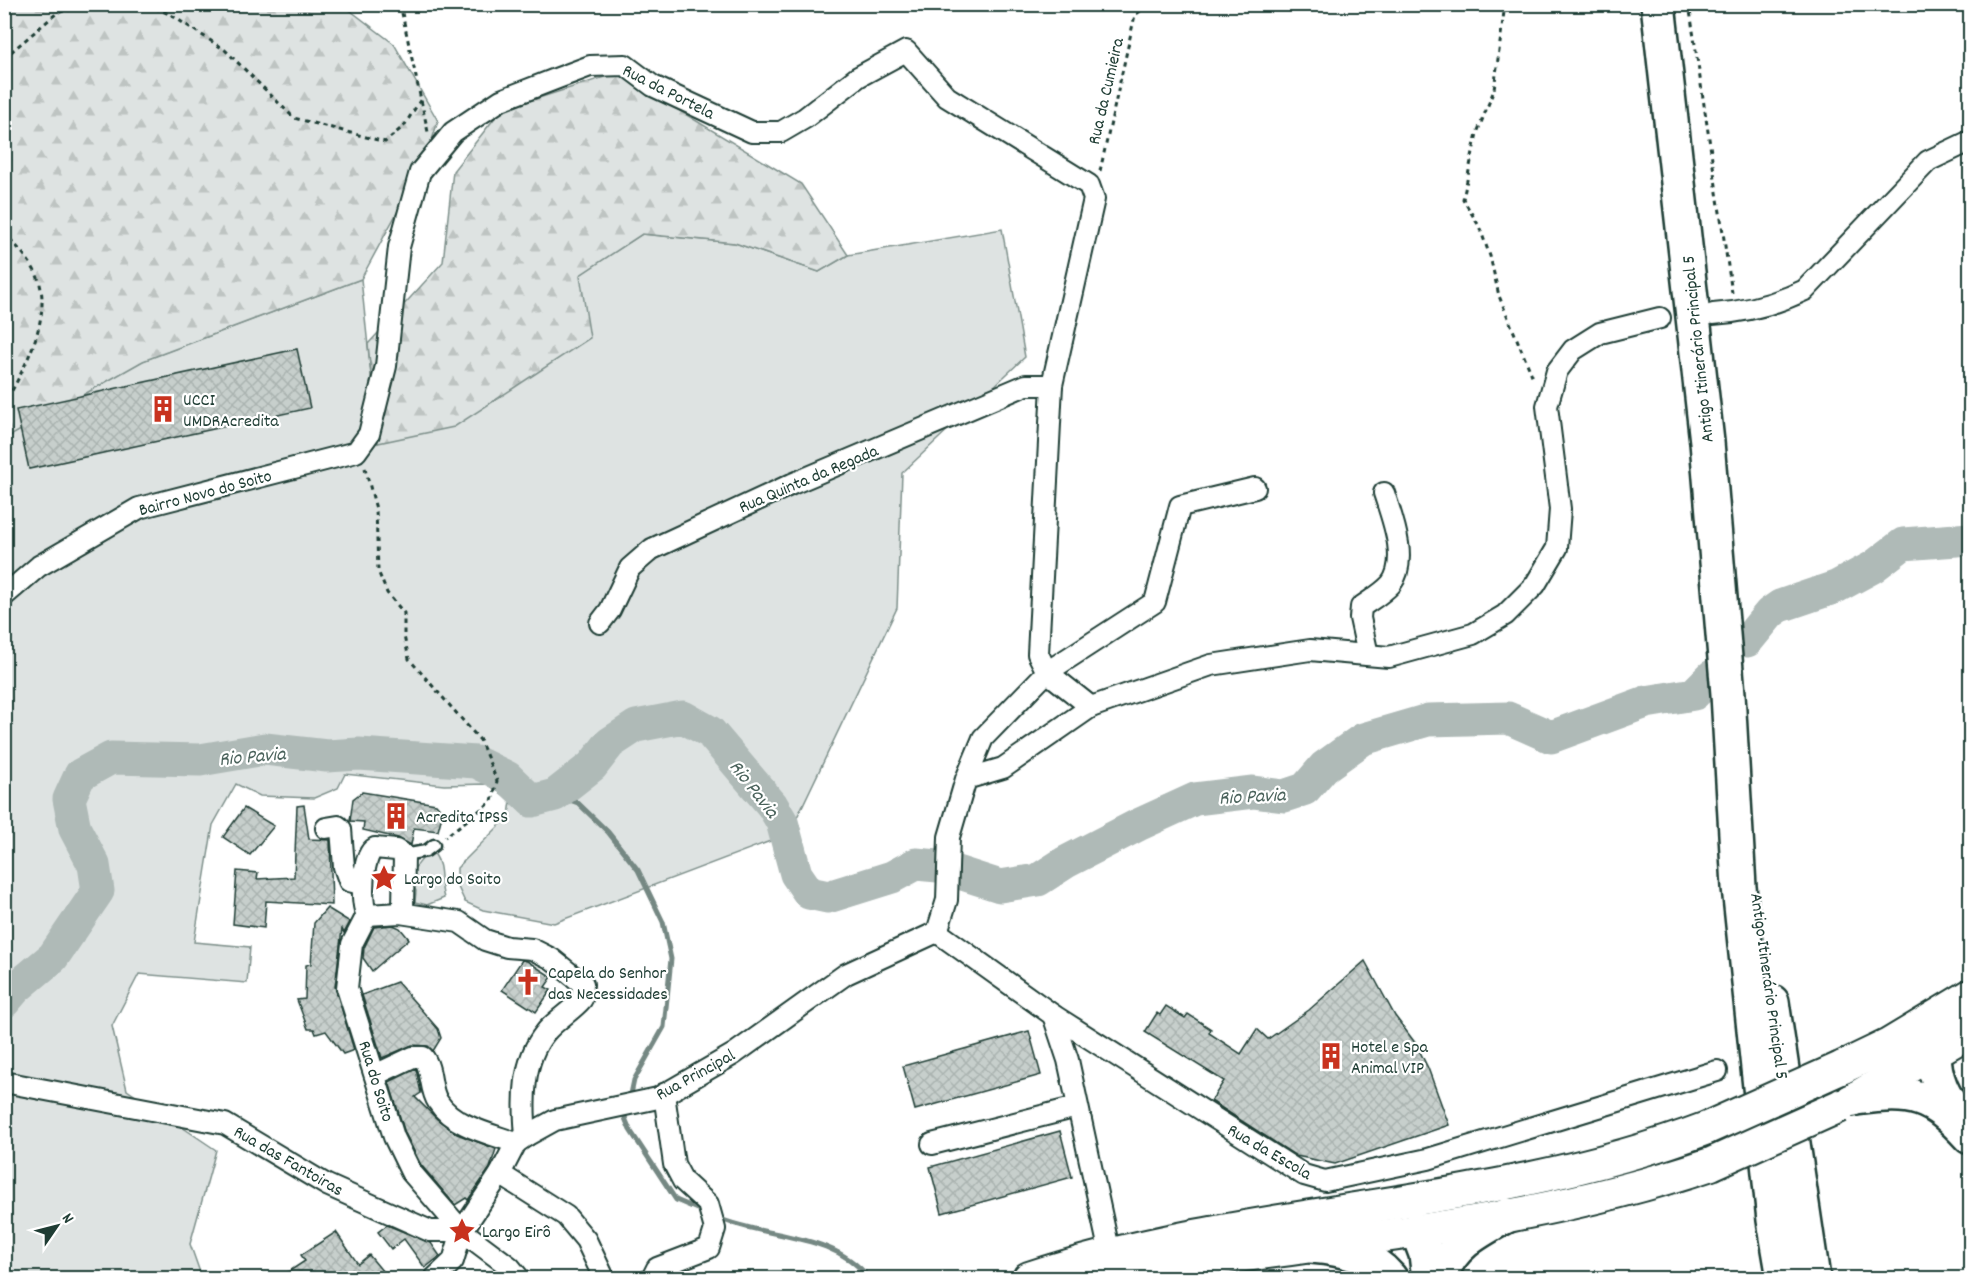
<svg xmlns="http://www.w3.org/2000/svg" width="1975" height="1283" viewBox="0 0 1975 1283" font-family="Dekko,sans-serif">
<defs>
<pattern id="forest-firs" width="22" height="20" patternUnits="userSpaceOnUse" patternTransform="scale(1.5)"><rect width="22" height="20" fill="#dee3e2"/><path d="M5 1l3.5 6h-7zM16 11l3.5 6h-7z" fill="#bec4c2"/></pattern>
<pattern id="building-cross-hatch" width="8" height="8" patternUnits="userSpaceOnUse" patternTransform="scale(1.5)"><rect width="8" height="8" fill="#c7cfcc"/><path d="M0 0l8 8M0 8l8-8" fill="none" stroke="#aab3b0"/></pattern>
</defs>
<rect width="100%" height="100%" fill="#fff"/>
<filter id="ink" filterUnits="userSpaceOnUse"><feTurbulence type="fractalNoise" baseFrequency=".0167" numOctaves="2"/><feDisplacementMap in="SourceGraphic" scale="12" xChannelSelector="R" yChannelSelector="G"/><feConvolveMatrix kernelMatrix="1 2 1 2 8 2 1 2 1" color-interpolation-filters="sRGB"/></filter>
<g filter="url(#ink)">
<g fill="#dee3e2" stroke="#7e908b" stroke-width="1.5">
<polygon points="1002,229 1025,357 902,473 897,608 789,834 554,923 483,910 465,902 457,885 457,868 509,816 511,800 487,784 444,785 345,774 338,788 314,798 260,796 236,784 213,825 194,942 250,947 247,983 139,974 112,1026 127,1090 216,1150 190,1244 202,1278 5,1278 4,439 142,361 361,279 378,443 579,275 642,234 735,243 819,272 848,255"/>
<path d="M 434,853 C 444,867 439,882 444,898 L 427,905 L 415,902 L 416,891 L 409,875 L 423,858 Z"/>
</g>
<g fill="url(#forest-firs)" stroke="#7e908b" stroke-width="1.5">
<polygon points="5,5 343,5 394,44 438,121 415,194 399,209 361,279 143,361 5,439"/>
<polygon points="617,73 801,184 848,255 819,272 735,243 642,234 580,275 590,338 454,427 378,443 368,344 443,262 453,171 501,110"/>
</g>
<g fill="none" stroke-linecap="round" stroke-linejoin="round">
<g stroke="#758883" stroke-width="5">
<polyline points="555,795 578,803 608,832 638,870 663,922 671,959 664,1027 634,1080 630,1099"/>
<polyline points="628,1108 625,1118 630,1130 676,1200 704,1212"/>
<path d="M 718,1218 C 768,1239 833,1232 869,1278"/>
</g>
<g stroke="#afbab7" stroke-width="33">
<polyline points="1747,641 1770,613 1780,606 1836,587 1873,567 1903,544 1970,539"/>
<polyline points="4,1002 16,988 53,957 98,891 94,865 75,829 69,799 80,775 111,758 200,760 265,749 327,756 359,754 476,762 507,777 532,801 555,795 592,766 610,743 636,726 683,717 710,732 772,805 782,822 796,874 809,893 828,897 892,877 916,864 938,866 1000,886 1038,880 1066,862 1138,825 1195,799 1253,792 1284,796 1305,789 1324,767 1363,739 1428,720 1508,718 1551,737 1646,702 1694,694 1712,676"/>
</g>
</g>
<g fill="url(#building-cross-hatch)" stroke="#1f3d34" stroke-width="1.5">
<polygon points="297,349 310,408 29,469 16,410"/>
<polygon points="362,792 436,804 443,812 438,831 414,828 411,845 398,838 363,830 364,822 350,821 353,799"/>
<polygon points="304,805 309,839 330,840 332,905 266,901 264,928 233,924 237,871 258,873 257,879 294,877 297,806"/>
<polygon points="244,808 274,826 250,855 223,837"/>
<polygon points="327,908 350,922 344,933 342,929 335,987 354,1050 343,1054 326,1031 316,1034 314,1029 308,1029 297,1000 305,999 306,965 311,964 314,923"/>
<polygon points="393,925 400,928 409,939 372,971 363,958 364,948 374,927"/>
<polygon points="522,960 527,961 552,977 545,987 551,990 536,1012 502,990"/>
<polygon points="1365,961 1395,1016 1416,1044 1428,1068 1449,1125 1335,1164 1296,1156 1211,1101 1224,1081 1145,1032 1157,1013 1160,1015 1166,1006 1185,1018 1188,1014 1211,1029 1209,1033 1241,1054 1257,1029 1268,1039 1309,1010"/>
<polygon points="397,982 438,1029 441,1038 433,1051 428,1046 412,1045 382,1058 362,995"/>
<polygon points="1029,1031 1041,1075 915,1110 903,1066"/>
<polygon points="416,1069 421,1093 415,1097 437,1119 457,1134 496,1149 490,1168 468,1200 466,1198 455,1205 421,1165 405,1133 389,1082"/>
<polygon points="1060,1131 1072,1177 942,1213 930,1167"/>
<polygon points="387,1225 431,1243 440,1256 425,1268 404,1239 391,1249 378,1232"/>
<polygon points="336,1232 358,1264 369,1255 388,1278 338,1278 341,1276 337,1271 327,1278 279,1278 305,1261 301,1255"/>
</g>
<g fill="none" stroke-linecap="round" stroke-linejoin="round">
<defs>
<polyline id="service" points="404,855 426,851 434,845"/>
<g id="minor">
<path d="M 1713,314 C 1745,312 1776,304 1805,290 L 1928,161 L 1970,141"/>
<polyline points="4,596 39,566 139,508 356,452 369,434 386,366 399,247 420,172 453,132 501,100 558,78 590,66 625,65 653,86 752,132 781,132 805,118 858,77 906,51 947,97 1089,185 1094,199 1052,385 1038,654 1047,672 1155,602 1180,506 1255,488"/>
<polyline points="600,623 610,610 630,568 652,549 792,484 1026,385 1052,385"/>
<path d="M 1368,655 L 1360,618 L 1361,607 C 1371,600 1383,593 1391,584 C 1409,560 1392,518 1384,493"/>
<polyline points="1091,707 1211,665 1310,650 1389,657 1473,634 1505,615 1535,585 1557,548 1560,509 1547,406 1557,371 1573,350 1600,333 1660,318"/>
<polyline points="326,828 338,826 341,829 344,867 349,881 357,883 363,880"/>
<polyline points="367,915 352,944 347,988 394,1137 411,1172 462,1231 510,1267 519,1278"/>
<path d="M 367,915 L 400,913 L 459,922 L 485,940 L 507,947 L 532,949 L 552,959 L 583,984 L 582,999 C 571,1012 555,1020 545,1033 C 522,1061 523,1102 526,1136"/>
<path d="M 367,915 C 360,902 362,855 375,848 L 396,850 L 404,855 L 403,908 L 400,913"/>
<polyline points="937,932 1053,1015 1304,1175 1325,1181 1428,1159 1717,1071"/>
<polyline points="937,932 947,900 949,837 966,779 983,738 1047,672 1091,707 1003,768 966,779"/>
<polyline points="1053,1015 1068,1060 1110,1254 1118,1263"/>
<path d="M 375,1075 L 413,1057 L 423,1057 C 433,1069 429,1089 438,1102 C 453,1126 491,1134 516,1143"/>
<polyline points="4,1082 225,1124 327,1185 430,1231 462,1231"/>
<polyline points="932,1144 1077,1107"/>
<polyline points="500,1174 566,1216 586,1240 604,1278"/>
<polyline points="435,1278 453,1261 462,1231 500,1174 516,1143 526,1136 555,1120 658,1098 734,1054 846,974 937,932"/>
<polyline points="652,1278 657,1268 709,1248 715,1229 708,1204 683,1181 674,1164 664,1094"/>
</g>
<g id="primary">
<polyline points="1841,1068 1889,1045 1970,996"/>
<polyline points="1852,1100 1970,1031"/>
<path d="M 1109,1274 C 1176,1262 1244,1256 1312,1246 C 1447,1228 1582,1208 1711,1164"/>
<path d="M 1029,1278 C 1250,1205 1489,1211 1707,1128"/>
</g>
<g id="trunk">
<polyline points="1658,4 1707,442 1728,694 1739,887 1774,1220 1784,1278"/>
<polyline points="1772,1002 1813,1278"/>
<path d="M 1934,1052 C 1934,1080 1944,1096 1959,1119"/>
<path d="M 1856,1098 C 1914,1090 1931,1095 1970,1137"/>
<polyline points="1417,1230 1426,1254 1429,1278"/>
<path d="M 1312,1246 C 1344,1249 1369,1254 1390,1278"/>
<path d="M 1440,1278 C 1451,1244 1479,1231 1508,1215"/>
</g>
</defs>
<use href="#service" stroke="#1f3d34" stroke-width="15"/>
<use href="#minor" stroke="#1f3d34" stroke-width="24"/>
<use href="#primary" stroke="#1f3d34" stroke-width="36"/>
<use href="#trunk" stroke="#1f3d34" stroke-width="38"/>
<g stroke="#1f3d34" stroke-width="3" stroke-dasharray="4.5 4.5" stroke-linecap="butt">
<polyline points="147,4 171,15 225,50 294,118 385,142 404,126 421,99"/>
<polyline points="400,4 428,132"/>
<polyline points="1505,4 1494,90 1477,133 1463,199 1479,226 1490,256 1499,296 1534,380"/>
<polyline points="1689,4 1732,293"/>
<polyline points="4,58 57,13 90,4"/>
<polyline points="1100,171 1135,15 1150,4"/>
<path d="M 4,233 C 16,245 32,262 38,278 C 53,318 23,371 4,405"/>
<polyline points="365,468 376,509 378,571 387,593 404,613 404,636 409,659 480,740 497,781 492,801 445,837"/>
</g>
<use href="#service" stroke="#fff" stroke-width="10"/>
<use href="#minor" stroke="#fff" stroke-width="20"/>
<use href="#primary" stroke="#fff" stroke-width="32"/>
<use href="#trunk" stroke="#fff" stroke-width="33"/>
<defs>
<g id="primary-bridge">
<polyline points="1707,1128 1841,1068"/>
<polyline points="1711,1164 1840,1106"/>
</g>
</defs>
<use href="#primary-bridge" stroke="#1f3d34" stroke-width="36" stroke-linecap="butt"/>
<use href="#primary-bridge" stroke="#fff" stroke-width="32"/>
</g>
</g>
<defs>
<symbol id="building-bare" viewBox="-9 -9 18 18"><path d="M-4-6H4V6H1V3H-1V6H-4ZM-2.5-4.3h1.7v1.8h-1.7ZM.8-4.3h1.7v1.8H.8ZM-2.5-1h1.7V.8h-1.7ZM.8-1h1.7V.8H.8Z" fill="#c8321e" stroke="#fff" stroke-width="2.5" paint-order="stroke"/></symbol>
<symbol id="sight-bare" viewBox="-9 -9 18 18"><path d="M0-6L1.8-2.2L6-1.7L2.9 1.2L3.7 5.4L0 3.3L-3.7 5.4L-2.9 1.2L-6-1.7L-1.8-2.2Z" fill="#c8321e" stroke="#fff" stroke-width="2.5" paint-order="stroke"/></symbol>
<symbol id="church-bare" viewBox="-9 -9 18 18"><path d="M-1.2-6h2.4v3.5h3.3v2.4h-3.3V6h-2.4V-.1h-3.3v-2.4h3.3Z" fill="#c8321e" stroke="#fff" stroke-width="2.5" paint-order="stroke"/></symbol>
</defs>
<g fill-rule="evenodd">
<use href="#building-bare" x="144" y="390" width="38" height="38"/>
<use href="#building-bare" x="377" y="797" width="38" height="38"/>
<use href="#sight-bare" x="365" y="859" width="38" height="38"/>
<use href="#church-bare" x="509" y="963" width="38" height="38"/>
<use href="#building-bare" x="1312" y="1037" width="38" height="38"/>
<use href="#sight-bare" x="443" y="1212" width="38" height="38"/>
</g>
<g text-anchor="middle" stroke-width="4.5" stroke-linejoin="round" paint-order="stroke">
<g font-size="18" fill="#1f3d34" stroke="#fff">
<text transform="translate(669 91) rotate(27)" y="6">Rua da Portela</text>
<text transform="translate(1105 91) rotate(-77)" y="6">Rua da Cumieira</text>
<text transform="translate(1697 349) rotate(-96)" y="6">Antigo Itinerário Principal 5</text>
<text transform="translate(808 478) rotate(-23)" y="6">Rua Quinta da Regada</text>
<text transform="translate(205 492) rotate(-15)" y="6">Bairro Novo do Soito</text>
<text transform="translate(1770 986) rotate(82)" y="6">Antigo Itinerário Principal 5</text>
<text transform="translate(695 1074) rotate(-29)" y="6">Rua Principal</text>
<text transform="translate(377 1081) rotate(73)" y="6">Rua do Soito</text>
<text transform="translate(1270 1151) rotate(30)" y="6">Rua da Escola</text>
<text transform="translate(289 1160) rotate(30)" y="6">Rua das Fantoiras</text>
</g>
<g font-size="18" fill="#1f3d34" stroke="#fff" text-anchor="start">
<text x="183" y="405">UCCI<tspan x="183" dy="21">UMDRAcredita</tspan></text>
<text x="416" y="822">Acredita IPSS</text>
<text x="404" y="884">Largo do Soito</text>
<text x="548" y="978">Capela do Senhor<tspan x="548" dy="21">das Necessidades</tspan></text>
<text x="1351" y="1052">Hotel e Spa<tspan x="1351" dy="21">Animal VIP</tspan></text>
<text x="482" y="1237">Largo Eirô</text>
</g>
<g font-size="20" font-style="italic" fill="#4a625b" stroke="#fff">
<text transform="translate(252 755) rotate(-5)" y="7">Rio Pavia</text>
<text transform="translate(755 788) rotate(52)" y="7">Rio Pavia</text>
<text transform="translate(1252 795) rotate(-3)" y="7">Rio Pavia</text>
</g>
</g>
<rect width="1975" height="1283" fill="none" stroke="#fff" stroke-width="24"/>
<rect x="12" y="12" width="1951" height="1259" fill="none" stroke="#1f3d34" stroke-width="2" filter="url(#ink)"/>
<g transform="translate(57 1226) rotate(55)" stroke="#ffffff" stroke-width="4.5" paint-order="stroke">
<path d="M0-4.5L10 22L0 15L-10 22Z" fill="#1f3d34"/>
<text y="-9" font-size="16" font-weight="bold" text-anchor="middle" fill="#1f3d34">N</text>
</g>
</svg>
